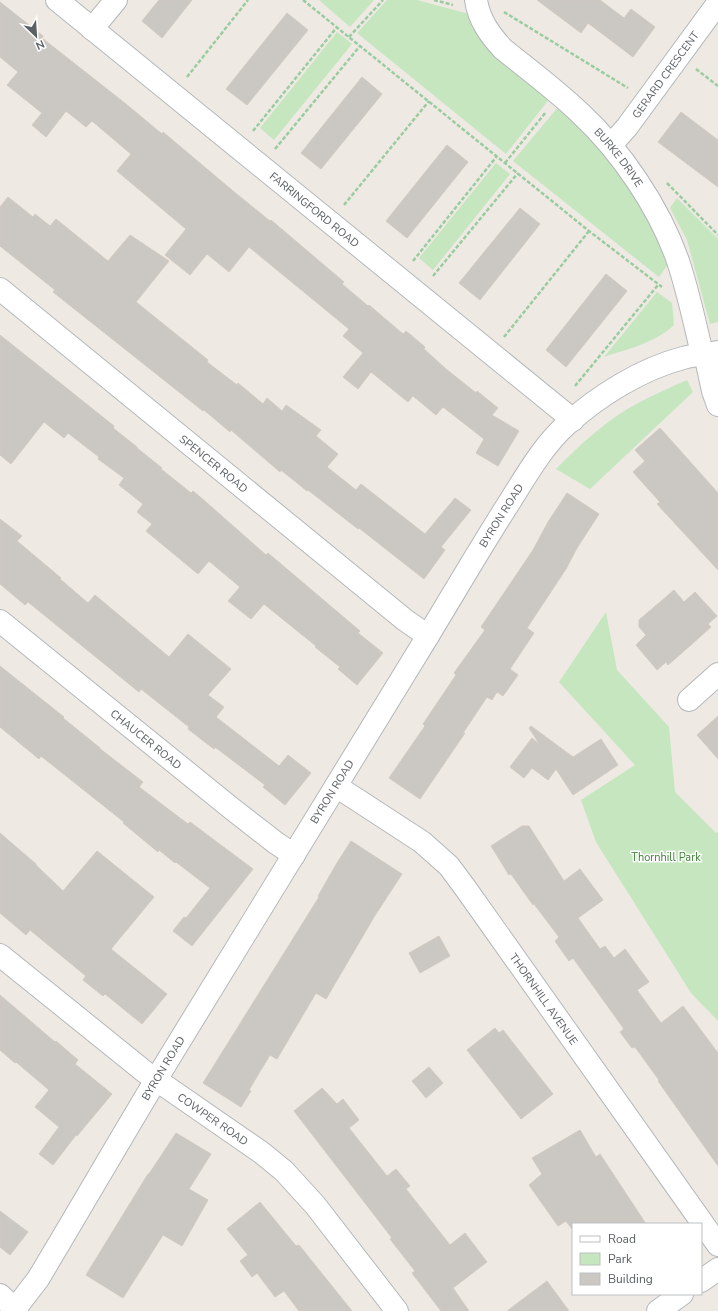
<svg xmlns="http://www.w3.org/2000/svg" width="718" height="1311" viewBox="0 0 718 1311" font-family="'Nunito Sans',sans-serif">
<rect width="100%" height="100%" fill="#eeeae3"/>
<g fill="#c5e6bf">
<polygon points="319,0 374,0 350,27"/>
<polygon points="387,0 417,0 469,14 550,98 506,154 357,33"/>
<polygon points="337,32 352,44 274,140 260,128"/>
<polygon points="559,106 605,152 648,217 669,263 659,277 513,161"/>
<polygon points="496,163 510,174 433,270 419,258"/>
<polygon points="677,198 718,239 718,322 710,324 687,240 670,208"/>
<path d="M 657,292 L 672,303 L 674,325 C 653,344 630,348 604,357 Z"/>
<path d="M 687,380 L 693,392 L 590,489 L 556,469 C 581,444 608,418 640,402 C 655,394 671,387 687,380 Z"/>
<polygon points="606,612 617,670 669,727 675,792 716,833 718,832 718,1021 691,993 596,842 581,800 635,765 559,682"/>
</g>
<g fill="#cbc7c2" stroke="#d3cac1">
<polygon points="159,0 192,0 162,38 142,21"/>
<polygon points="537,0 600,0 624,18 631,9 655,27 633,57 588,23 581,33"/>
<polygon points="0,2 43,36 42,38 126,104 162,134 163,132 233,191 270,221 271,220 344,282 342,284 368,306 369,305 403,334 406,331 425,347 424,349 446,369 476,393 477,391 498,408 492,415 519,431 498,466 476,453 484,439 443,407 436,415 413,396 408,402 371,372 358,389 343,377 363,353 343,336 349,329 249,247 229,272 207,254 190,275 165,255 186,229 117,171 131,154 92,121 86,127 66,111 46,137 32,125 42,113 7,85 18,72 0,57"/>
<polygon points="287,13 308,30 247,105 226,89"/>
<polygon points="362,77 382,94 321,169 301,153"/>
<polygon points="681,112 718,140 718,187 658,142"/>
<polygon points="447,145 468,162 407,238 386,221"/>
<polygon points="8,197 33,217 35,214 50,226 56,219 108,261 130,235 169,261 136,302 208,360 207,362 237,385 238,383 263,404 267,398 282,411 286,405 321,430 316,436 338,454 327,467 356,490 361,484 425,534 455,498 471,510 441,547 445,550 424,579 359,528 358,529 308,490 307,491 281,470 280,472 231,430 230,432 204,410 203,411 53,292 55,290 0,246 0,207"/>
<polygon points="520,208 540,224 480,300 459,283"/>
<polygon points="606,274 627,291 566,367 546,350"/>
<polygon points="0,335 114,426 113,428 137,447 137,448 162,468 161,469 191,493 193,491 206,502 266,555 268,553 360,631 358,633 383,653 357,685 338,669 340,667 315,647 316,646 264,604 251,619 228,601 240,587 209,561 198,574 146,531 152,524 137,512 143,504 119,485 124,478 98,459 99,457 68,433 64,438 44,422 11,464 0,455"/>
<polygon points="660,428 718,493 718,570 657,504 660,502 633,472 645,461 635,450"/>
<polygon points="567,493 599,514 577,548 566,569 527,628 534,633 510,669 518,675 503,696 497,692 492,700 487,697 463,733 465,733 420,799 389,778 425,726 423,724 456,675 454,673 485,630 481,627 533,550 548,522"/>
<polygon points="0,519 22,536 17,541 61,578 60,579 88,603 95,595 169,657 188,634 231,669 208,695 224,707 216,717 279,766 288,755 311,773 285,805 263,787 265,785 215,747 214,749 188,729 189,727 141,689 139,692 28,602 25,605 0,584"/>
<polygon points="674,590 684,602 695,592 717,616 708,624 711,627 692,644 668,665 666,662 657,670 636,645 646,635 639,627 639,620"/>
<polygon points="0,666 64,717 63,718 100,748 99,748 143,782 139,787 188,824 190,822 253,869 192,946 173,931 184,917 186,918 210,888 176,862 175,863 159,850 158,852 123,823 124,822 41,756 39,759 0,727"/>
<polygon points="718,716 718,759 697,735"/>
<polygon points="531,726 573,757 601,739 618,765 573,795 556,769 548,780 532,768 524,778 510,767 532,738 540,745 529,728"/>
<polygon points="522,826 529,826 564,881 580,869 603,900 578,918 600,949 605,946 614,958 625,949 649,982 637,990 661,1023 683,1006 718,1053 718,1166 658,1081 659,1080 635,1047 632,1048 620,1032 624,1029 573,958 569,961 555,941 559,937 534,904 533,905 511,874 509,875 491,846"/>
<polygon points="0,833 36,864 36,865 63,891 97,851 154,897 111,949 167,994 142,1024 105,994 103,996 83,980 86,976 30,930 26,935 0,913"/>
<polygon points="351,841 402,874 374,917 326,999 316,993 277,1059 270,1055 249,1090 251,1091 241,1107 203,1083 319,897 318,896 337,863"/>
<polygon points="439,936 450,956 420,973 409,953"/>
<polygon points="0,995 55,1042 56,1041 78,1060 75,1064 112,1094 77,1136 76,1135 53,1165 39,1154 59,1127 35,1107 49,1090 16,1062 15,1063 0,1050"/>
<polygon points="495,1028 499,1033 503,1030 553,1094 521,1119 467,1050"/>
<polygon points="429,1067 443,1083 426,1098 412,1081"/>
<polygon points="322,1088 337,1104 343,1099 359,1120 349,1128 387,1176 396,1169 410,1186 406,1189 450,1245 465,1233 487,1262 453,1288 469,1311 441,1311 412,1273 415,1271 390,1239 392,1238 294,1111"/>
<polygon points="580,1130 596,1157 600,1154 646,1224 573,1224 572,1229 566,1221 558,1226 529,1185 542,1174 532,1158"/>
<polygon points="176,1133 211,1154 189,1189 208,1200 182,1246 163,1235 123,1298 86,1275 148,1174 149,1174"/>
<polygon points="260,1202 296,1246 299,1245 352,1311 299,1311 284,1291 275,1297 257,1273 252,1277 240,1261 248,1255 227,1229"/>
<polygon points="0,1211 28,1232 10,1255 0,1247"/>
<polygon points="547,1281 569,1311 507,1311"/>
</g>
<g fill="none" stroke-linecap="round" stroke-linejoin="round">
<defs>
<g id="minor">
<path id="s1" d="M 57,0 L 573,420"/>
<path id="s2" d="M 476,0 C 479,20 490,35 503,49 C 529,70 556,90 580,113 C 621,151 659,207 678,261 C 688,291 695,323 702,354"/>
<polyline points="92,29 116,0"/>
<path id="s3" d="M 611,145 L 627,127 L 718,3"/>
<path id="s4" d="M 0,289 L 405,620 L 428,636"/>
<polyline points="705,354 713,391 718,405"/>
<path id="s5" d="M 0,621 L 231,808 L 276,843 L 294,855"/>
<polyline points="689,700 718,674"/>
<path id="s6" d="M 336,786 L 422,842 L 449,866 L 466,889 L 718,1245"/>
<path id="s7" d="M 0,955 L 145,1072 L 262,1153 L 284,1171 L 315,1205 L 397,1311"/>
<polyline points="701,1281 718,1269"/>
<polyline points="0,1295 17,1311"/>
<path id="s8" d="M 15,1309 L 38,1279 C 83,1204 126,1129 171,1055 C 252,922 333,789 415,657 C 446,607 475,556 507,506 C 525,478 541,448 566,425 C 598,396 641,369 683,358 C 695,355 706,354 718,352"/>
<polyline points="658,1311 682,1294"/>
</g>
</defs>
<use href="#minor" stroke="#b4b7ba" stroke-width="24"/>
<g stroke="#9bcca1" stroke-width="2.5" stroke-dasharray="4 2" stroke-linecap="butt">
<polyline points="303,0 589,231 662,287"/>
<polyline points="434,0 453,5"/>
<polyline points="504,12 628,88"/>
<polyline points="349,37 383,0"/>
<polyline points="696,69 718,86"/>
<polyline points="187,77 248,0"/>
<polyline points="253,131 337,27"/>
<polyline points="275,149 360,46"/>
<polyline points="505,163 546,112"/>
<polyline points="667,183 718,235"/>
<polyline points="344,205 429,101"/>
<polyline points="413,261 497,156"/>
<polyline points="433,276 518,173"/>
<polyline points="504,337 589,231"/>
<polyline points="575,386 658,285"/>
</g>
<use href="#minor" stroke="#fff" stroke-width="22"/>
</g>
<g text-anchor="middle" stroke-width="3" stroke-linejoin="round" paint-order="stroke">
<g font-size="11" fill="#5b6064" stroke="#fff">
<text dy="4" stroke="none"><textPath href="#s3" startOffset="89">GERARD CRESCENT</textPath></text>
<text dy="4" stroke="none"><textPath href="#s2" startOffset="216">BURKE DRIVE</textPath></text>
<text dy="4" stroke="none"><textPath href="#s1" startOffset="332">FARRINGFORD ROAD</textPath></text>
<text dy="4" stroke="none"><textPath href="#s4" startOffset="276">SPENCER ROAD</textPath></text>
<text dy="4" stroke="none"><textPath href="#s8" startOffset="931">BYRON ROAD</textPath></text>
<text dy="4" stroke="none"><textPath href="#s5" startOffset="188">CHAUCER ROAD</textPath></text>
<text dy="4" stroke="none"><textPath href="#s8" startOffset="607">BYRON ROAD</textPath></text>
<text dy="4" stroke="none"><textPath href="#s6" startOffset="302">THORNHILL AVENUE</textPath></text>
<text dy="4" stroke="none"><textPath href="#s8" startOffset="283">BYRON ROAD</textPath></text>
<text dy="4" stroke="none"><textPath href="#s7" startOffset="269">COWPER ROAD</textPath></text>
</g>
<g font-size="11" fill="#3d8234" stroke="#fff">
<text x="666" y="861">Thornhill Park</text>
</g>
</g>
<rect x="572" y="1223" width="130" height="72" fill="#ffffff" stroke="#bdbfc1"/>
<rect x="580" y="1236" width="20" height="6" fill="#ffffff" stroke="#bdbfc1"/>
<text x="608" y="1243" font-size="12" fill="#5b6064">Road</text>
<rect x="580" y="1253" width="20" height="12" fill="#c5e6bf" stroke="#bdbfc1"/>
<text x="608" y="1263" font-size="12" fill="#5b6064">Park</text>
<rect x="580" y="1273" width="20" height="12" fill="#cbc7c2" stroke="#bdbfc1"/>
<text x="608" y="1283" font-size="12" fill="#5b6064">Building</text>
<g transform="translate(36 36) rotate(155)" stroke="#ffffff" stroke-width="3" paint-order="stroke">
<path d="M0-3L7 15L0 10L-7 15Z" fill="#5b6064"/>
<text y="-6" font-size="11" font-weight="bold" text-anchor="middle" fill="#5b6064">N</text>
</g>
</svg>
